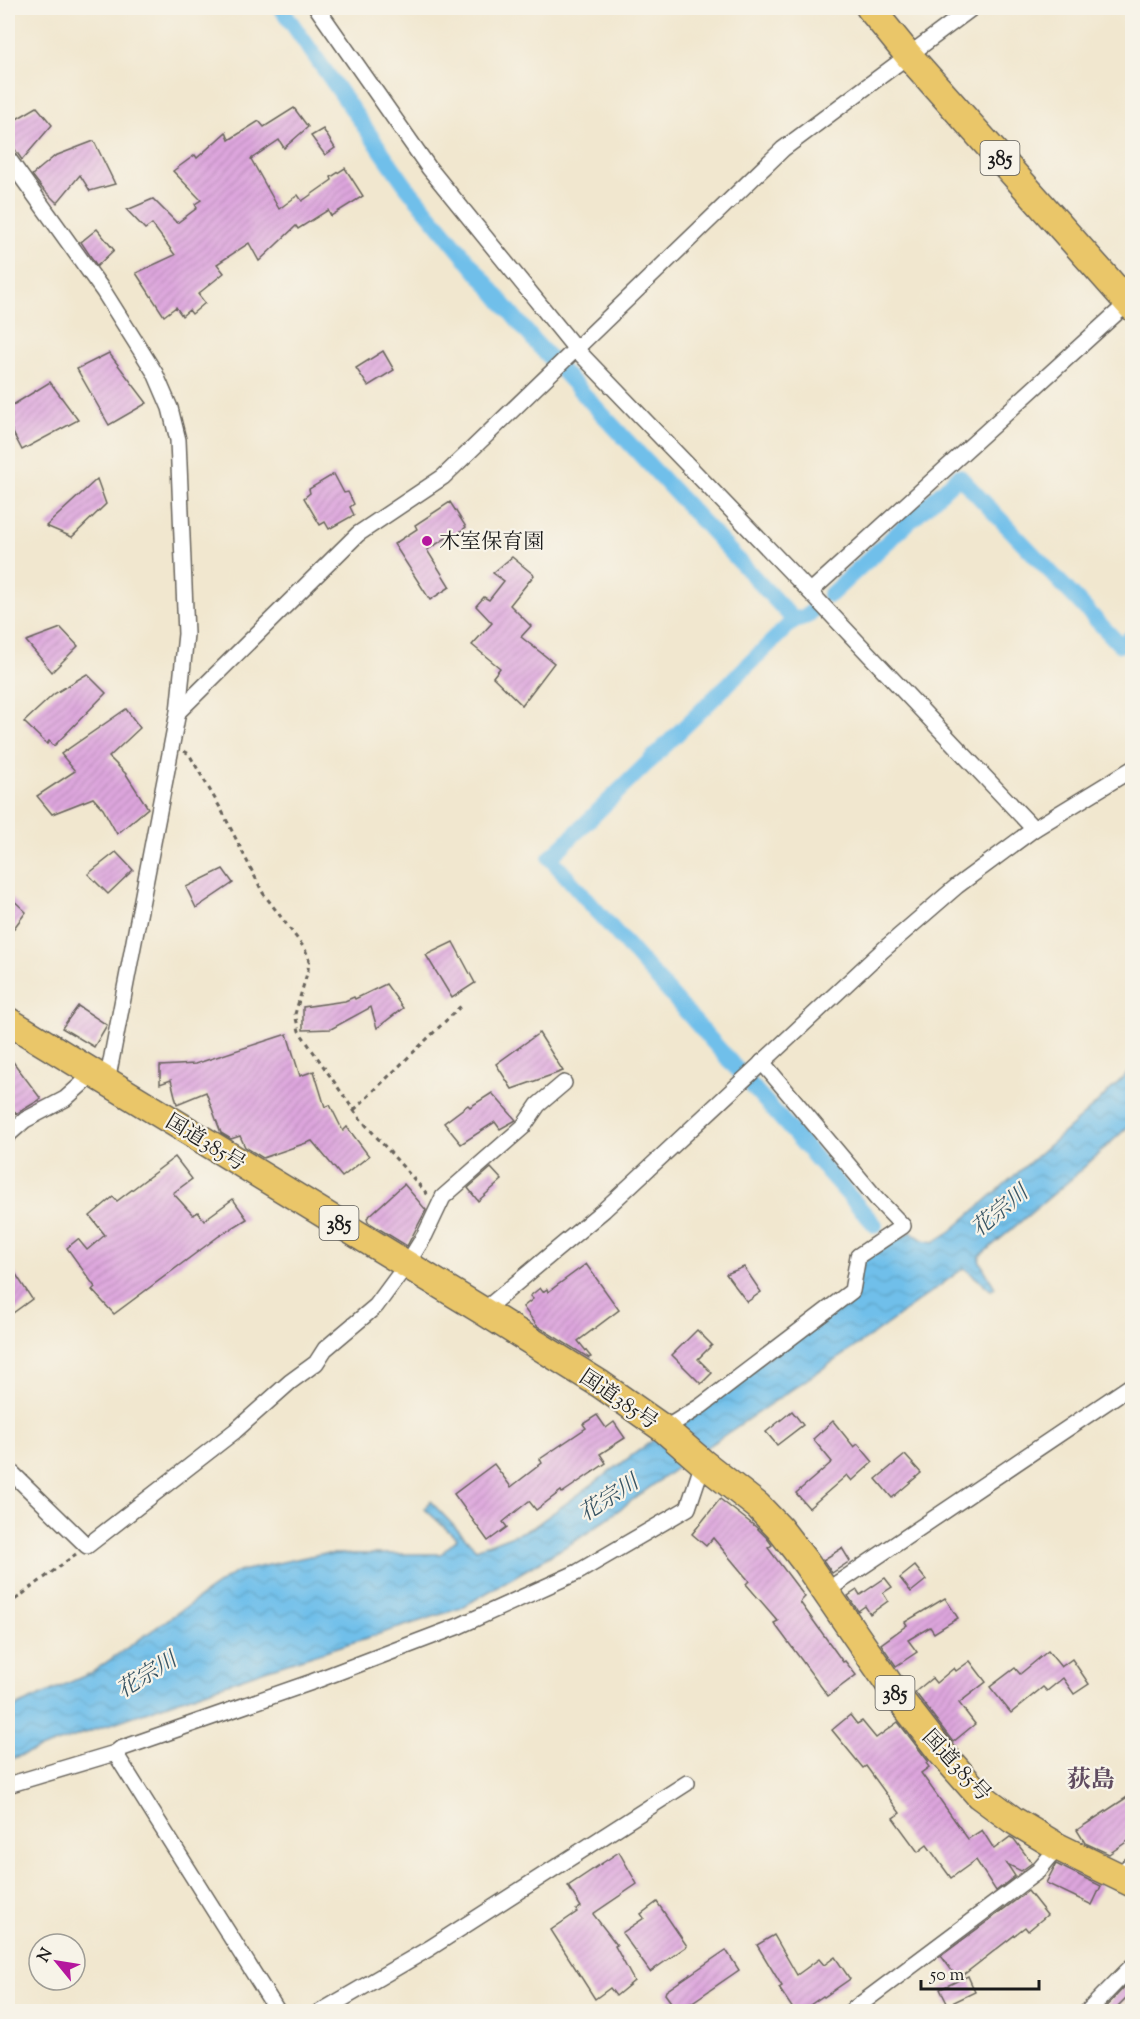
<svg xmlns="http://www.w3.org/2000/svg" width="1140" height="2019" viewBox="0 0 1140 2019" font-family="'Sorts Mill Goudy','Noto Serif JP',serif">
<defs>
<pattern id="water-waves" width="16" height="10" patternUnits="userSpaceOnUse" patternTransform="scale(1.5)"><rect width="16" height="10" fill="#6fbfea"/><path d="M0 5q4-4 8 0t8 0" fill="none" stroke="#60a4c8"/></pattern>
<pattern id="building-hatch" width="6" height="6" patternUnits="userSpaceOnUse" patternTransform="scale(1.5)"><rect width="6" height="6" fill="#dda6dd"/><path d="M-1 1l2-2M0 6l6-6M5 7l2-2" fill="none" stroke="#bd8ebd"/></pattern>
</defs>
<rect width="100%" height="100%" fill="#f7f3e8"/>
<filter id="ink" filterUnits="userSpaceOnUse"><feTurbulence type="fractalNoise" baseFrequency=".0167" numOctaves="2"/><feDisplacementMap in="SourceGraphic" scale="12" xChannelSelector="R" yChannelSelector="G"/><feConvolveMatrix kernelMatrix="1 2 1 2 8 2 1 2 1" color-interpolation-filters="sRGB"/></filter>
<filter id="wash" filterUnits="userSpaceOnUse"><feTurbulence type="fractalNoise" baseFrequency=".008" numOctaves="4" result="noise"/><feDisplacementMap in="SourceGraphic" scale="24" xChannelSelector="R" yChannelSelector="G"/><feGaussianBlur stdDeviation="1.35" result="paint"/><feColorMatrix in="noise" values="0 0 0 0 0 0 0 0 0 0 0 0 0 0 0 0 0 1.4 0 .05"/><feComposite in="paint" operator="in"/></filter>
<g filter="url(#wash)">
<rect width="100%" height="100%" fill="#f1e7cf"/>
<polygon fill="url(#water-waves)" stroke="#466e83" stroke-width="1.5" points="1132,1069 1132,1123 1070,1180 981,1255 979,1260 995,1288 991,1290 964,1268 871,1336 686,1461 580,1538 461,1608 265,1670 8,1760 8,1710 91,1673 236,1572 320,1554 441,1554 457,1539 425,1509 430,1501 476,1549 532,1528 856,1293 861,1262 911,1232 923,1240 934,1242 950,1232 1094,1106"/>
<g fill="none" stroke-linecap="round" stroke-linejoin="round">
<g stroke="#6fbfea" stroke-width="16">
<polyline points="281,8 406,186 536,343 794,620 550,858 875,1225"/>
<polyline points="830,595 959,476 1120,645 1132,637"/>
<polyline points="794,620 807,616 812,611"/>
</g>
</g>
<g id="blocks">
<g fill="url(#building-hatch)">
<polygon points="37,107 52,125 22,160 8,139 8,124"/>
<polygon points="294,108 308,127 284,148 279,140 251,159 279,209 298,195 302,201 332,180 331,177 345,168 363,196 331,216 328,210 298,229 296,226 259,261 249,243 217,264 224,273 198,294 205,303 192,314 189,310 182,316 176,307 164,316 136,273 175,255 152,224 145,229 127,210 153,199 177,223 197,208 195,204 201,200 173,171 195,155 197,158 226,132 229,140 259,121 264,127"/>
<polygon points="323,129 335,148 325,155 311,136"/>
<polygon points="94,141 115,184 90,191 80,175 57,203 42,188 32,175 55,156"/>
<polygon points="97,229 114,250 97,266 81,242"/>
<polygon points="383,351 394,370 368,386 356,368"/>
<polygon points="109,353 147,403 109,425 77,369"/>
<polygon points="50,382 78,420 22,450 8,423 8,408"/>
<polygon points="334,474 344,493 348,492 354,504 350,507 354,515 329,529 325,522 320,525 304,498 310,493 309,489"/>
<polygon points="97,479 106,504 72,537 46,526"/>
<polygon points="450,502 466,527 456,535 454,533 427,550 450,587 430,600 394,544 417,529 415,525"/>
<polygon points="512,557 534,575 510,605 531,626 521,637 554,663 522,705 493,677 500,668 472,645 492,623 476,606 484,597 489,600 504,581 493,573"/>
<polygon points="61,628 78,646 52,672 26,641"/>
<polygon points="87,674 106,693 54,746 49,741 47,744 24,722 54,694"/>
<polygon points="126,709 140,728 109,757 126,774 148,808 117,834 103,809 93,798 52,814 37,796 75,771 61,754"/>
<polygon points="116,852 133,870 108,894 88,874"/>
<polygon points="223,869 233,883 196,908 186,887"/>
<polygon points="8,895 26,912 8,936"/>
<polygon points="453,942 475,983 452,998 426,955"/>
<polygon points="386,984 403,1008 377,1028 371,1007 331,1029 303,1030 303,1007 345,1001 354,997 355,999"/>
<polygon points="78,1006 107,1025 94,1047 62,1028"/>
<polygon points="539,1033 563,1071 512,1089 496,1064"/>
<polygon points="287,1034 300,1076 314,1071 325,1107 330,1105 343,1131 347,1127 369,1156 342,1177 312,1141 263,1158 245,1147 240,1136 231,1139 221,1133 206,1092 177,1104 171,1080 160,1084 160,1066 195,1064"/>
<polygon points="8,1055 41,1099 16,1114 8,1102"/>
<polygon points="492,1093 516,1120 500,1129 495,1122 461,1144 444,1123 468,1105 470,1107"/>
<polygon points="175,1157 192,1179 173,1193 193,1215 198,1212 204,1220 233,1199 247,1219 219,1236 114,1314 92,1290 95,1287 67,1248 78,1239 87,1250 105,1235 90,1216 113,1197 117,1201"/>
<polygon points="491,1168 502,1180 478,1201 468,1188"/>
<polygon points="404,1184 426,1210 407,1246 368,1222 367,1218"/>
<polygon points="8,1262 32,1299 13,1313 8,1305"/>
<polygon points="586,1264 619,1310 578,1341 591,1357 589,1358 537,1326 523,1307 533,1299 530,1296 540,1288 543,1292 547,1289 548,1292"/>
<polygon points="744,1267 761,1292 747,1302 726,1274"/>
<polygon points="697,1330 712,1345 698,1359 712,1373 701,1384 672,1355"/>
<polygon points="792,1411 803,1425 777,1445 766,1432"/>
<polygon points="597,1415 606,1428 614,1422 625,1438 600,1454 606,1463 562,1493 561,1491 536,1510 529,1501 503,1522 507,1527 488,1541 454,1494 494,1464 511,1487 542,1463 540,1459 586,1428 583,1424"/>
<polygon points="833,1421 854,1447 858,1444 873,1462 852,1481 847,1475 809,1508 796,1493 832,1462 813,1439"/>
<polygon points="905,1455 921,1473 892,1498 876,1479"/>
<polygon points="720,1499 756,1527 767,1538 772,1545 768,1548 805,1597 800,1602 843,1662 845,1661 856,1675 828,1696 774,1623 778,1621 746,1584 749,1581 713,1538 706,1546 692,1534"/>
<polygon points="842,1548 850,1561 832,1573 823,1560"/>
<polygon points="915,1566 926,1580 911,1592 900,1578"/>
<polygon points="885,1578 892,1587 883,1593 888,1601 870,1614 865,1606 858,1611 848,1596 857,1590 860,1595"/>
<polygon points="945,1598 958,1618 934,1633 930,1627 908,1640 917,1652 896,1666 881,1644 907,1625 905,1622"/>
<polygon points="1048,1651 1061,1667 1072,1659 1089,1684 1074,1694 1063,1678 1047,1691 1043,1687 1011,1713 990,1687 1015,1668 1020,1674"/>
<polygon points="970,1661 986,1682 959,1703 975,1724 953,1742 915,1692 932,1678 936,1683 954,1668 956,1671"/>
<polygon points="850,1715 857,1724 862,1721 876,1738 898,1722 928,1761 926,1763 929,1767 921,1773 968,1839 982,1830 994,1849 1010,1837 1014,1839 1032,1863 1021,1871 1007,1864 1015,1876 996,1891 976,1860 951,1878 927,1845 918,1852 893,1818 900,1813 866,1766 863,1768 832,1730"/>
<polygon points="1132,1794 1132,1838 1109,1854 1085,1843 1077,1830"/>
<polygon points="619,1852 637,1884 593,1914 617,1945 615,1946 634,1981 616,1996 610,1988 595,1999 551,1930 577,1912 576,1910 581,1907 568,1886"/>
<polygon points="1056,1864 1101,1886 1092,1905 1046,1883"/>
<polygon points="1028,1891 1047,1915 1028,1931 1025,1927 958,1979 941,1956"/>
<polygon points="657,1902 687,1946 650,1972 622,1933 644,1918 641,1914"/>
<polygon points="774,1935 797,1975 819,1959 824,1965 835,1957 850,1979 824,1997 823,1996 800,2012 795,2012 779,1988 782,1986 757,1945"/>
<polygon points="726,1950 739,1970 678,2012 665,1994 666,1991"/>
<polygon points="968,1976 975,1992 948,2005 940,1989"/>
<polygon points="1132,1979 1132,1992 1118,2006 1124,2012 1101,2012"/>
</g>
</g>
</g>
<g filter="url(#ink)">
<use href="#blocks" fill-opacity="0" stroke="#67635b" stroke-width="1.5"/>
<g fill="none" stroke-linecap="round" stroke-linejoin="round">
<defs>
<g id="street">
<polyline points="317,8 429,168 575,348 810,592 1034,829"/>
<polyline points="8,158 104,292 155,373 170,408 178,440 186,634 178,712 107,1082"/>
<polyline points="810,592 1132,299"/>
<polyline points="178,712 358,534 443,477 783,149 972,8"/>
<polyline points="8,1135 25,1120 65,1099 93,1074"/>
<polyline points="483,1311 604,1210 883,950 957,886 1034,829 1132,769"/>
<polyline points="664,1429 701,1406 852,1291 858,1256 903,1226 877,1199 762,1062"/>
<polyline points="8,1469 87,1546 235,1431 290,1382 316,1363 325,1349 376,1306 407,1264 425,1235 443,1197 523,1127 538,1105 564,1083"/>
<polyline points="826,1591 1132,1385"/>
<polyline points="115,1753 278,2012"/>
<polyline points="8,1785 115,1753 120,1749 312,1682 459,1626 578,1572 688,1508 703,1463"/>
<polyline points="1116,1876 1132,1864"/>
<polyline points="320,2012 430,1948 687,1783"/>
<polyline points="850,2012 1038,1871 1058,1847"/>
<polyline points="1087,2012 1132,1966"/>
</g>
<g id="highway">
<polyline points="870,8 909,56 1132,307"/>
<polyline points="8,1021 483,1311 600,1384 664,1429 703,1463 758,1506 779,1528 806,1563 896,1694 941,1752 979,1795 1013,1820 1058,1847 1132,1883"/>
</g>
</defs>
<use href="#street" stroke="#67635b" stroke-width="18"/>
<use href="#highway" stroke="#67635b" stroke-width="30"/>
<g stroke="#67635b" stroke-width="3" stroke-dasharray="4.5 4.5" stroke-linecap="butt">
<polyline points="184,751 189,754 222,811 263,893 305,949 309,959 308,970 295,1014 299,1031 357,1115 428,1195"/>
<polyline points="354,1110 463,1004"/>
<polyline points="8,1605 76,1554"/>
</g>
<use href="#street" stroke="#fff" stroke-width="15"/>
<use href="#highway" stroke="#eac669" stroke-width="27"/>
</g>
</g>
<circle fill="#b5179e" stroke="#f7f3e8" stroke-width="2" cx="427" cy="541" r="6"/>
<g text-anchor="middle" stroke-width="4.5" stroke-linejoin="round" paint-order="stroke">
<g fill="#f7f3e8" stroke="#5e5c59" stroke-width="1.5">
<rect x="980.5" y="141" width="39" height="34" rx="4.5"/>
<rect x="319.5" y="1206" width="39" height="34" rx="4.5"/>
<rect x="875.5" y="1676" width="39" height="34" rx="4.5"/>
</g>
<g font-size="20" font-weight="bold" fill="#1c1c1c">
<text x="1000" y="165">385</text>
<text x="339" y="1230">385</text>
<text x="895" y="1700">385</text>
</g>
<g font-size="21" fill="#1c1c1c" stroke="#f7f3e8" text-anchor="start">
<text x="439" y="548">木室保育園</text>
</g>
<g font-size="21" fill="#1c1c1c" stroke="#f7f3e8">
<text transform="translate(206 1142) rotate(31)" y="7">国道385号</text>
<text transform="translate(619 1399) rotate(34)" y="7">国道385号</text>
<text transform="translate(957 1765) rotate(47)" y="7">国道385号</text>
</g>
<g font-size="22" font-style="italic" fill="#395564" stroke="#f7f3e8">
<text transform="translate(999 1210) rotate(-40)" y="8">花宗川</text>
<text transform="translate(608 1497) rotate(-33)" y="8">花宗川</text>
<text transform="translate(146 1674) rotate(-32)" y="8">花宗川</text>
</g>
<g font-size="24" font-weight="bold" fill="#604c60" stroke="#f7f3e8">
<text x="1091" y="1787">荻島</text>
</g>
</g>
<rect width="1140" height="2019" fill="none" stroke="#f7f3e8" stroke-width="30"/>
<g transform="translate(57 1962) rotate(300)"><circle r="28" fill="#f7f3e8" stroke="#9f9d96" stroke-width="1.5"/>
<path d="M0-4.5L10 22L0 15L-10 22Z" fill="#b5179e"/>
<text y="-9" font-size="16" font-weight="bold" text-anchor="middle" fill="#1c1c1c">N</text>
</g>
<path d="M921 1980v9h118v-9" fill="none" stroke="#1c1c1c" stroke-width="3"/>
<text x="930" y="1980" font-size="18" fill="#1c1c1c" stroke="#f7f3e8" stroke-width="4.5" paint-order="stroke">50 m</text>
</svg>
